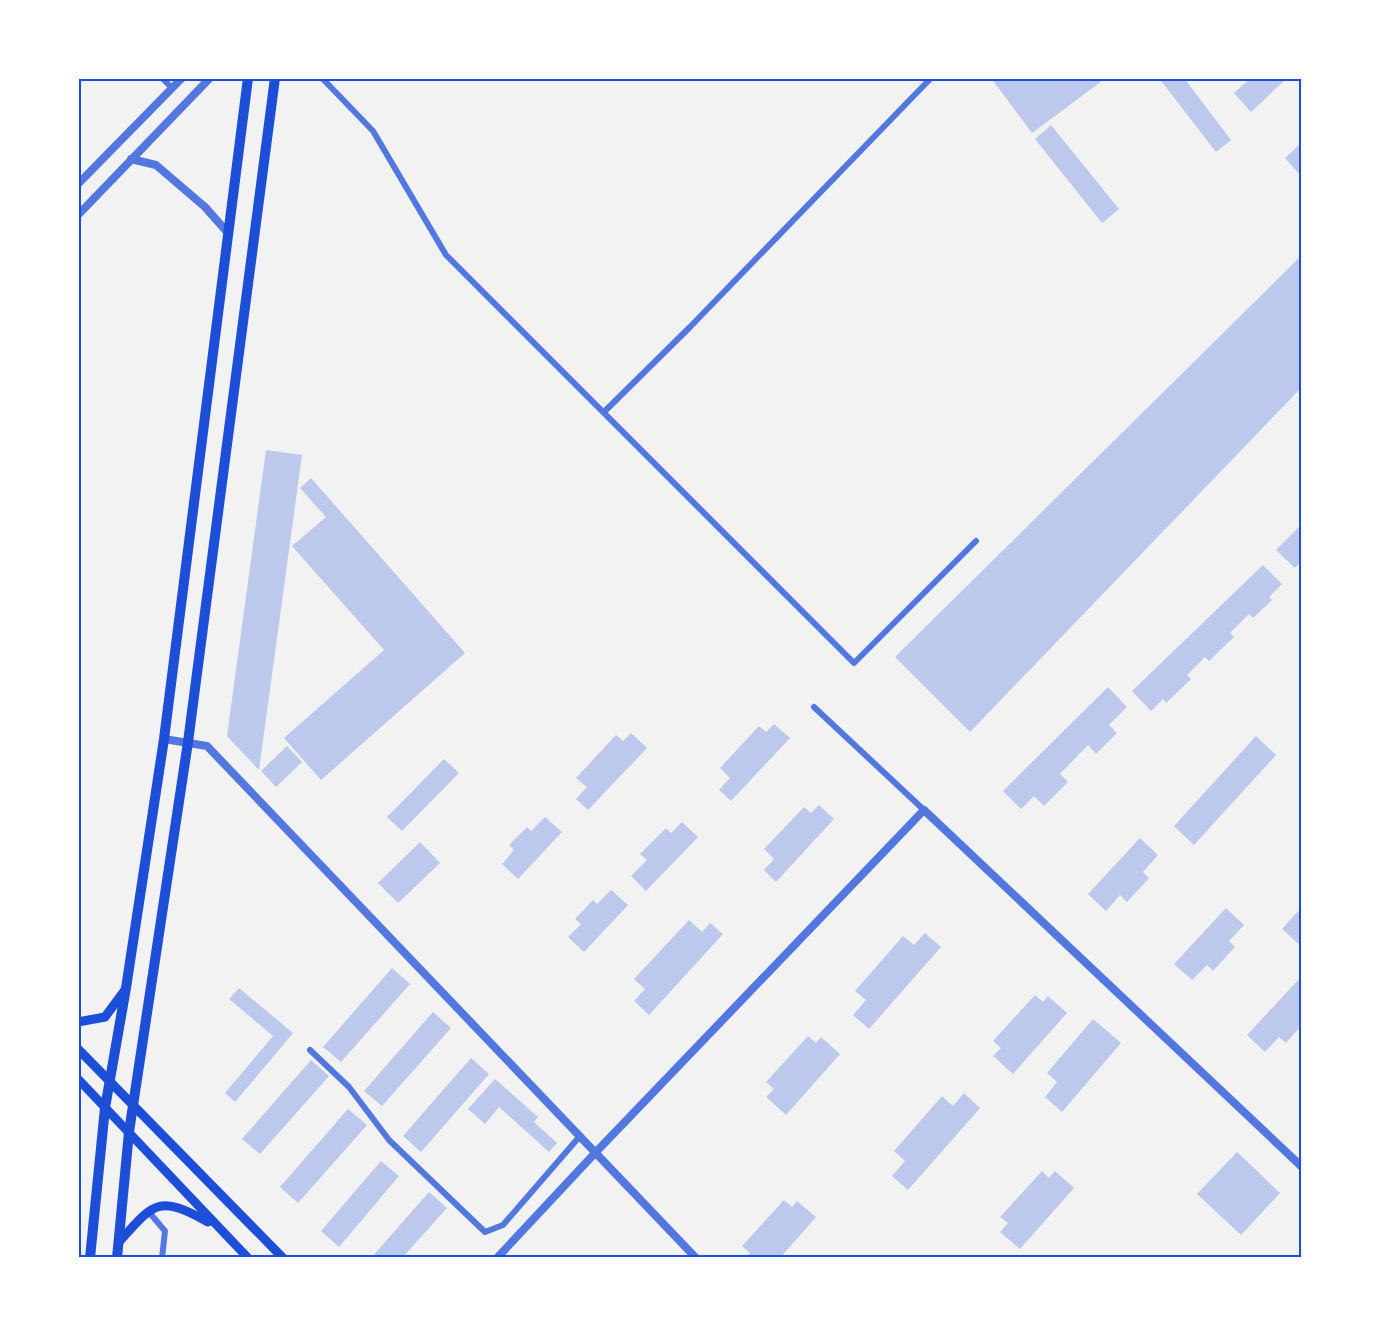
<svg xmlns="http://www.w3.org/2000/svg" width="1379" height="1336" viewBox="0 0 1379 1336" font-family="'IBM Plex Serif',serif">
<rect width="100%" height="100%" fill="#f2f2f2"/>
<g fill="#bdc9ec">
<polygon points="991,78 1106,78 1032,133"/>
<polygon points="1159,78 1184,78 1231,140 1216,152"/>
<polygon points="1251,78 1287,78 1251,112 1234,93"/>
<polygon points="1051,125 1119,209 1102,223 1035,139"/>
<polygon points="1301,143 1301,176 1285,158"/>
<polygon points="1301,256 1301,388 970,732 895,657"/>
<polygon points="266,450 302,455 259,770 227,736"/>
<polygon points="311,478 465,653 321,780 284,738 384,650 292,546 326,517 300,488"/>
<polygon points="1301,525 1301,562 1295,568 1276,550"/>
<polygon points="1263,565 1282,584 1269,597 1272,600 1253,618 1249,614 1230,633 1234,637 1209,661 1205,657 1187,675 1191,679 1166,703 1163,699 1151,711 1132,691"/>
<polygon points="1108,687 1127,707 1109,725 1117,733 1096,754 1088,745 1060,774 1068,782 1044,806 1034,796 1021,809 1003,791"/>
<polygon points="774,724 790,738 731,801 719,790 730,778 720,768 759,726 766,732"/>
<polygon points="631,733 647,748 588,810 576,799 587,787 576,778 616,735 623,741"/>
<polygon points="1256,736 1276,755 1194,845 1174,826"/>
<polygon points="287,746 302,762 276,787 261,771"/>
<polygon points="444,759 459,773 402,831 387,817"/>
<polygon points="819,805 834,819 776,882 764,870 774,859 764,849 804,807 811,813"/>
<polygon points="545,817 562,832 518,879 502,864 514,850 509,845 527,827 531,831"/>
<polygon points="682,822 698,837 646,891 631,876 647,860 640,854 666,828 671,833"/>
<polygon points="1140,838 1158,855 1143,872 1149,878 1127,902 1120,895 1106,911 1088,894"/>
<polygon points="420,842 440,863 398,903 378,883"/>
<polygon points="611,890 628,905 584,952 568,937 581,924 575,919 593,900 597,904"/>
<polygon points="1226,908 1244,925 1229,941 1235,947 1213,971 1207,965 1192,980 1174,964"/>
<polygon points="1301,908 1301,946 1282,929"/>
<polygon points="689,920 702,932 710,923 723,934 649,1015 634,1001 645,989 634,979"/>
<polygon points="925,933 941,947 869,1029 853,1015 866,1000 855,991 903,936 914,945"/>
<polygon points="392,968 410,984 341,1062 323,1047"/>
<polygon points="1299,979 1301,981 1301,1026 1286,1043 1279,1037 1265,1052 1247,1035"/>
<polygon points="239,988 293,1033 235,1102 225,1093 273,1036 229,999"/>
<polygon points="1035,995 1043,1002 1048,996 1067,1013 1013,1074 993,1056 1001,1048 993,1041"/>
<polygon points="433,1012 451,1028 382,1106 364,1091"/>
<polygon points="1093,1019 1121,1043 1062,1112 1045,1097 1057,1082 1047,1073"/>
<polygon points="808,1036 816,1043 821,1037 840,1054 786,1115 766,1097 774,1089 766,1082"/>
<polygon points="471,1058 489,1074 421,1152 403,1136"/>
<polygon points="311,1060 329,1076 260,1154 242,1139"/>
<polygon points="495,1079 538,1117 534,1122 557,1143 549,1152 499,1107 485,1124 468,1109"/>
<polygon points="964,1093 980,1108 908,1190 892,1176 905,1161 894,1151 942,1096 953,1106"/>
<polygon points="348,1109 367,1125 298,1203 280,1187"/>
<polygon points="1237,1152 1280,1193 1241,1235 1197,1194"/>
<polygon points="381,1161 399,1176 339,1247 321,1231"/>
<polygon points="1042,1171 1049,1178 1055,1171 1074,1188 1020,1249 1000,1232 1008,1223 1000,1217"/>
<polygon points="429,1192 447,1208 402,1258 371,1258"/>
<polygon points="784,1200 792,1207 797,1201 816,1217 780,1258 745,1258 750,1253 742,1246"/>
</g>
<g fill="none" stroke-linecap="round" stroke-linejoin="round">
<g stroke="#5277de" stroke-width="6">
<polyline points="162,78 172,88"/>
<polyline points="322,78 373,131 446,255 854,663 976,541"/>
<polyline points="604,412 690,327 931,78"/>
<polyline points="814,707 924,810"/>
<polyline points="310,1050 349,1087 389,1140 485,1232 503,1225 580,1136"/>
<polyline points="148,1211 165,1231 162,1258"/>
</g>
<g stroke="#5277de" stroke-width="8">
<polyline points="131,159 156,165 205,207 228,233"/>
<polyline points="78,184 182,78"/>
<polyline points="78,215 210,78"/>
<polyline points="164,739 207,746 696,1258"/>
<polyline points="497,1258 596,1152 924,810 1301,1166"/>
</g>
<g stroke="#1d4ed8" stroke-width="9">
<polyline points="78,1022 105,1017 125,990"/>
<polyline points="78,1049 283,1258"/>
<polyline points="78,1079 248,1258"/>
<path d="M 119,1242 C 154,1203 158,1194 208,1222"/>
</g>
<g stroke="#1d4ed8" stroke-width="10">
<polyline points="90,1258 105,1108 126,988 164,739 248,78"/>
<polyline points="117,1258 129,1132 188,742 275,78"/>
</g>
</g>
<rect width="1379" height="1336" fill="none" stroke="#ffffff" stroke-width="159"/>
<rect x="80" y="80" width="1220" height="1176" fill="none" stroke="#1d4ed8" stroke-width="2"/>
</svg>
